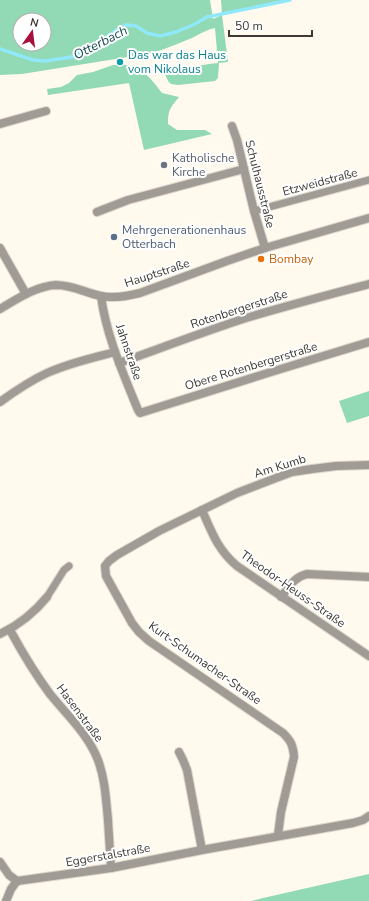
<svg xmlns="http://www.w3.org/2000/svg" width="369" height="901" viewBox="0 0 369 901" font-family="'Nunito Sans',sans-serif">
<rect width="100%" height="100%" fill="#fffaed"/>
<g fill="#92d9b5" fill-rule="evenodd">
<path d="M 0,0 L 210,0 L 213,19 L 222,15 L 228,62 L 219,63 L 218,78 L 215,81 L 178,85 L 171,84 L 168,81 L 165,74 C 183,68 200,65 218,63 L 215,28 C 206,30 200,34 192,38 C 172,46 150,56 128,57 L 22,74 L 0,75 ZM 20,20 L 44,20 L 44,44 L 20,44 Z"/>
<polygon points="221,0 285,0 222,14"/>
<path d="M 113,65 C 117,65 121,65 126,65 C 142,66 153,81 162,93 L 179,97 C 170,108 168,110 168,124 L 177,130 L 205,130 L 212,134 L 144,150 L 129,83 L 48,95 L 47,89 L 61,87 L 69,83 L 77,75 L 93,72 Z"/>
<polygon points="369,391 369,416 347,423 339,401"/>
<polygon points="369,874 369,901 251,901 263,898"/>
</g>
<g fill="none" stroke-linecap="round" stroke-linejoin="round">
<polyline stroke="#90e8f8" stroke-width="3.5" points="0,49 33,60 45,61 72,57 88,50 118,29 126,25 136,26 147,33 160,36 176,32 193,25 207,17 290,0"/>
<defs>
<g id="lane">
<polyline points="254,211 369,180"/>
<polyline points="47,597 64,570 69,566"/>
</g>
<g id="street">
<polyline points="0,124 46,111"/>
<polyline points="232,126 237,140 254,211 265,248"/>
<polyline points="97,212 128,200 244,169"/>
<polyline points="0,248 26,294"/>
<path d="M 101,296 C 106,335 123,373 138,410 L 140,413 L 271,372 L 369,342"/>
<path d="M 0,309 C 17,299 36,286 56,285 C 72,285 86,293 101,296 C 114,299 128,296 140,293 L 227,261 L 265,248 L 369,218"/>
<path d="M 119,363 C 161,348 203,332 246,318 C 286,306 328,295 369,284"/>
<path d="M 0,402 C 15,391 30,381 47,373 C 69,363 92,358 115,352"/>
<path d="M 202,510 C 212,533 218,550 237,566 L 369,656"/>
<path d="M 281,597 C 290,586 294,577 307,574 L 369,577"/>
<path d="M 10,630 C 22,652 35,674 50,694 C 67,715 88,734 98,760 C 105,779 106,799 108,820 C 109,836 110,852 111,868"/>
<path d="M 0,634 C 19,625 34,613 47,597"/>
<polyline points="179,752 183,760 187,770 202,850"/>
<path d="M 278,835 L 281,812 L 294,757 C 293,745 291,741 283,733 L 149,641 L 139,632 L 132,623 L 106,576 L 105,566 L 109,561 L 117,555 L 159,531 L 237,493 L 276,478 L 292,472 L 312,469 L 336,466 L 369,465"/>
<polyline points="0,862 9,875 17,881"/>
<polyline points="17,881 111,868 202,850 353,823 363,820 369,816"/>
<polyline points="6,901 11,889 17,881"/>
</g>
</defs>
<use href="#lane" stroke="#dcd7cc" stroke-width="9"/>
<use href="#street" stroke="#dcd7cc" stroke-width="10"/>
<use href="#lane" stroke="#a09b95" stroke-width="7"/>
<use href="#street" stroke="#a09b95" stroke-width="8"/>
</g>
<circle fill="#0f9aa8" stroke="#fff" stroke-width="1.5" cx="120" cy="62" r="4"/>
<circle fill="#6b7280" stroke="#fff" stroke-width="1.5" cx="164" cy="165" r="4"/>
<circle fill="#5c6f8a" stroke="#fff" stroke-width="1.5" cx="114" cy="237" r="4"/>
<circle fill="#e8710a" stroke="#fff" stroke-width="1.5" cx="261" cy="259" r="4"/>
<g text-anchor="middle" stroke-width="4" stroke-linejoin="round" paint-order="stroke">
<g font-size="12" fill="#0d838f" stroke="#fff" text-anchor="start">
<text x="128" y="59">Das war das Haus<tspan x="128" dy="14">vom Nikolaus</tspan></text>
</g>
<g font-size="12" fill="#5b616d" stroke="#fff" text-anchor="start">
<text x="172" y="162">Katholische<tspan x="172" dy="14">Kirche</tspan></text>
</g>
<g font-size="12" fill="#3d3a34" stroke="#fff">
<text transform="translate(320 182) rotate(-15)" y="4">Etzweidstraße</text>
<text transform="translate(260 184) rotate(76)" y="4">Schulhausstraße</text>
<text transform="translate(157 273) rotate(-18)" y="4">Hauptstraße</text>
<text transform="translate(239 309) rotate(-18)" y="4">Rotenbergerstraße</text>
<text transform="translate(129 352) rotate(71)" y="4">Jahnstraße</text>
<text transform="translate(251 366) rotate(-17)" y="4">Obere Rotenbergerstraße</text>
<text transform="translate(280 466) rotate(-17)" y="4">Am Kumb</text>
<text transform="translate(293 589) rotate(35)" y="4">Theodor-Heuss-Straße</text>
<text transform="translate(205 663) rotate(35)" y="4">Kurt-Schumacher-Straße</text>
<text transform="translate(80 713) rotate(53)" y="4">Hasenstraße</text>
<text transform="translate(108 855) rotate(-10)" y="4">Eggerstalstraße</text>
</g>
<g font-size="12" fill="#4e5e75" stroke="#fff" text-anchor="start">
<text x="122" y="234">Mehrgenerationenhaus<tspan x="122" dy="14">Otterbach</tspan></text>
</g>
<g font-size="12" fill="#c56008" stroke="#fff" text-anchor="start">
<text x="269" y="263">Bombay</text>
</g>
<g font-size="13" font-style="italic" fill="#164b53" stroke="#fff">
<text transform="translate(100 42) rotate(-27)" y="5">Otterbach</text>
</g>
</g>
<g transform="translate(32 32) rotate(14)"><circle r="19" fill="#ffffff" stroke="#b1b0ae"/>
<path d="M0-3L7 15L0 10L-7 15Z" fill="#a8113d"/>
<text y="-6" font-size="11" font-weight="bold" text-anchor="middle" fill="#3d3a34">N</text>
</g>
<path d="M229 30v6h83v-6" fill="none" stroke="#3d3a34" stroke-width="2"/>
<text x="235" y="30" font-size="12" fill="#3d3a34" stroke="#ffffff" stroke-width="3" paint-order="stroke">50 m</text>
</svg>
